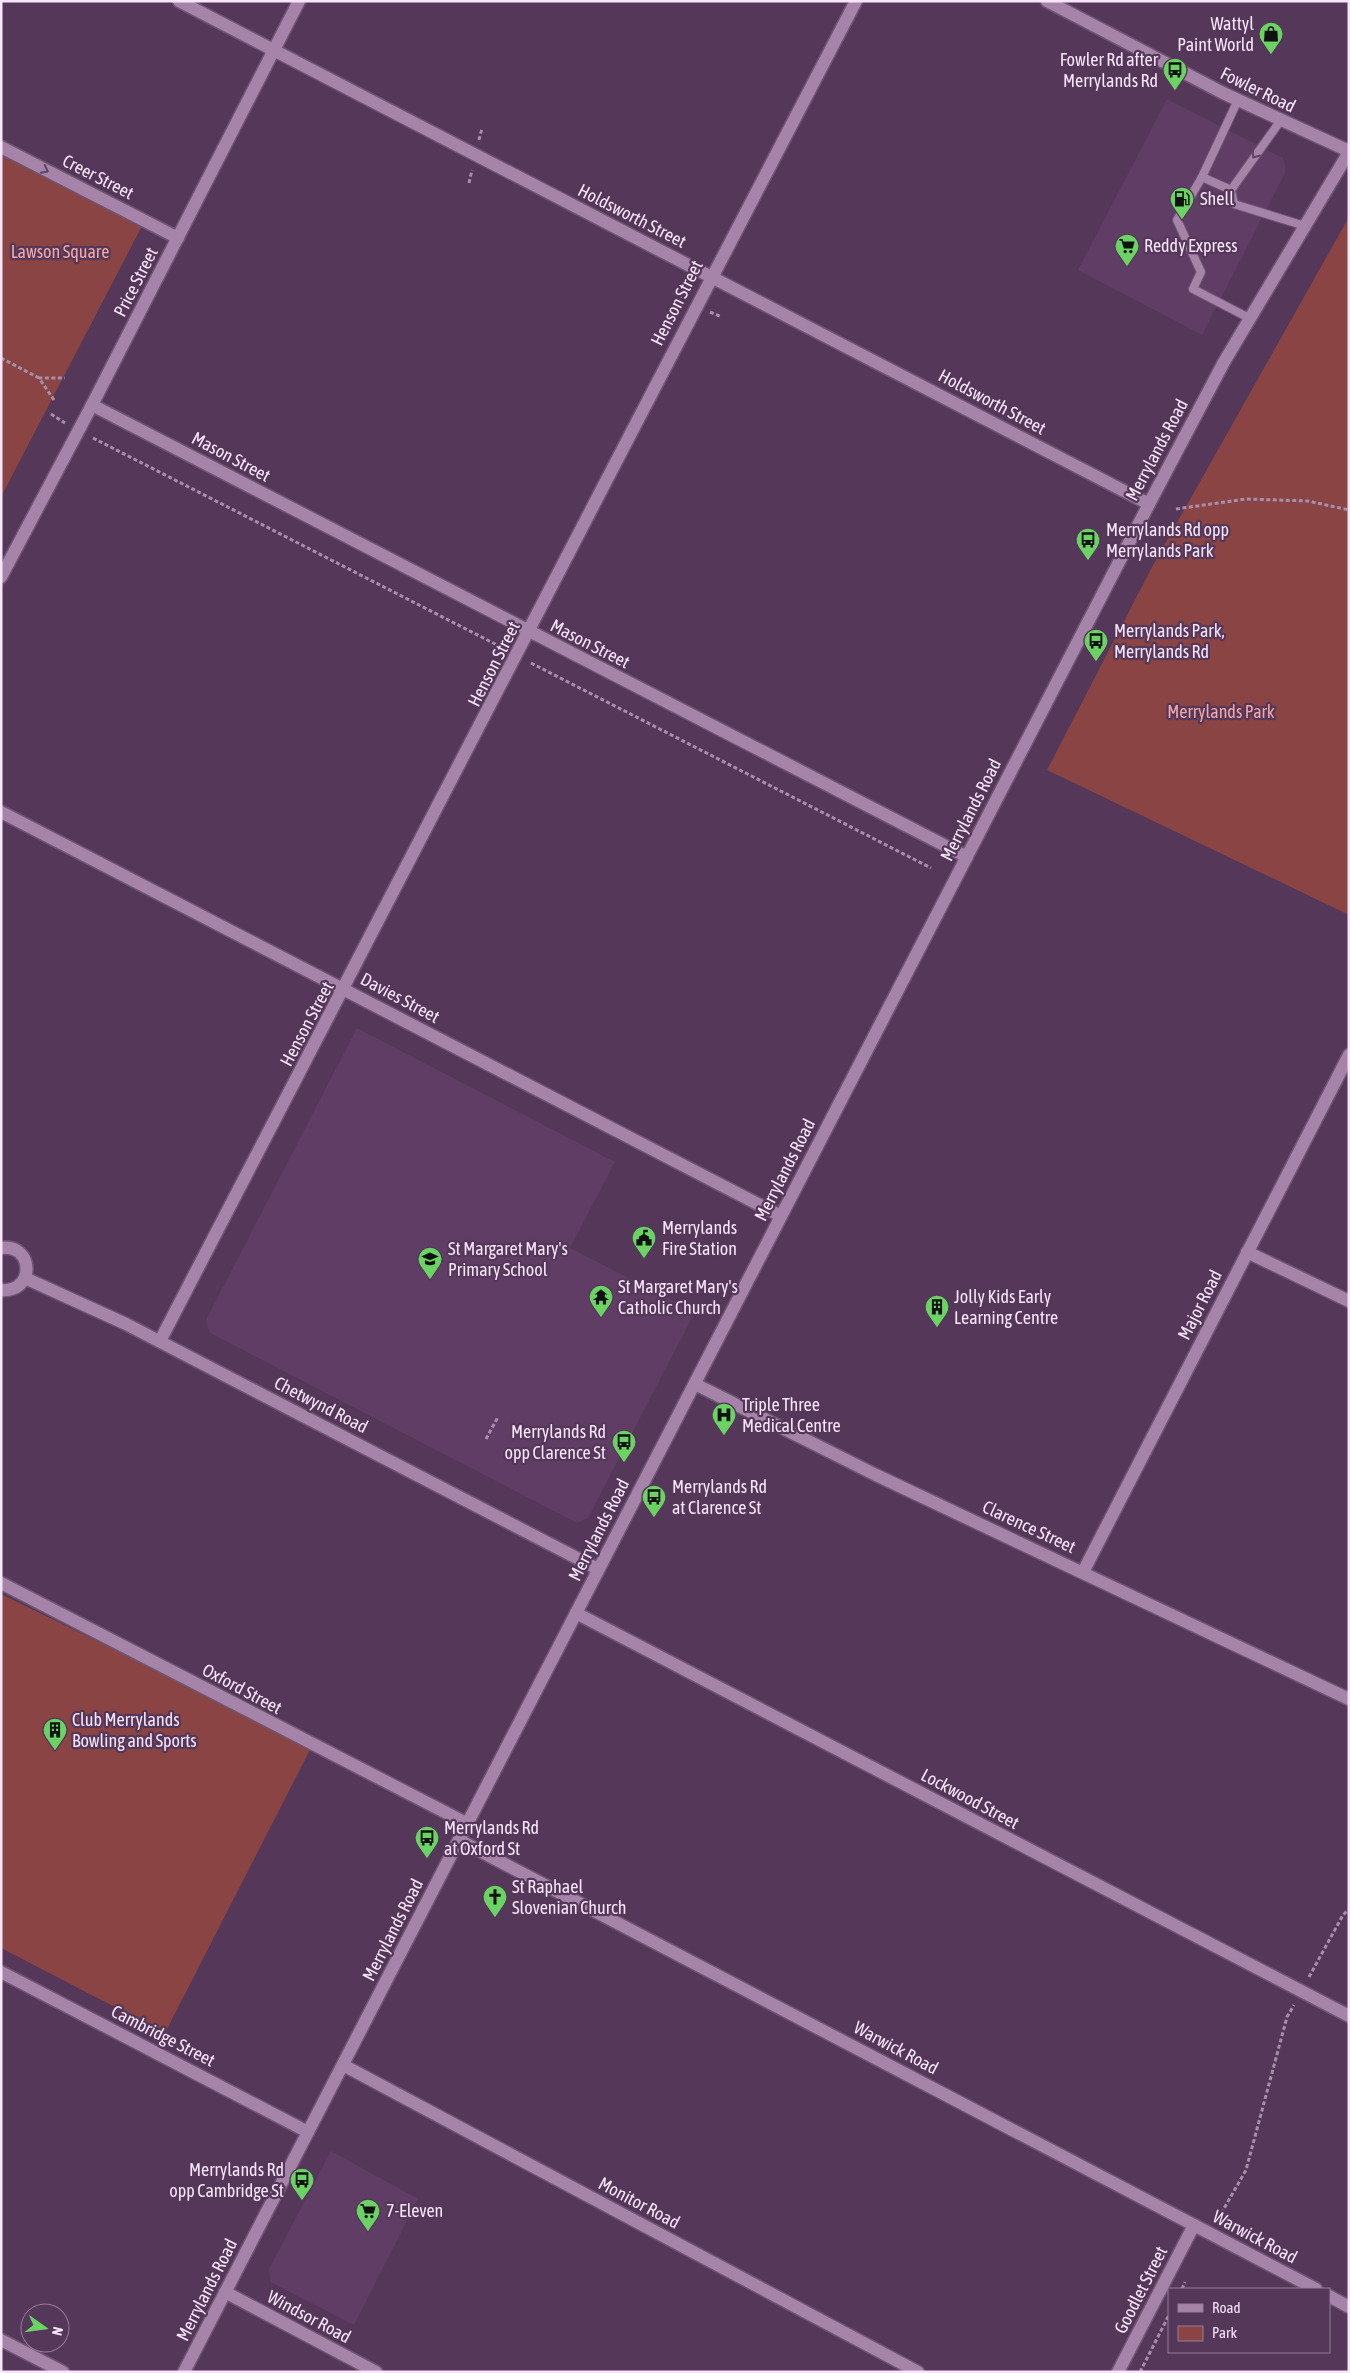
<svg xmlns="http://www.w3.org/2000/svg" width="1350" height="2373" viewBox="0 0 1350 2373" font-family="'Asap Condensed',sans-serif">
<rect width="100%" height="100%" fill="#553759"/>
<g fill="#603d65">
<polygon points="1167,99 1283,158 1286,171 1202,335 1078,270"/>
<polygon points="357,1028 615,1162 570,1248 695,1312 588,1518 577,1523 210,1333 206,1320"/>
<polygon points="331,2151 418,2199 354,2325 271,2282 269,2269"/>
</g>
<g fill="#894443">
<polygon points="1,155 142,226 1,497"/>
<polygon points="1349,217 1349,915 1047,770 1152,567"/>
<polygon points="1,1594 312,1746 165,2033 1,1948"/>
</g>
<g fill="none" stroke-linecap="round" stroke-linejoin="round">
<defs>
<g id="service">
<polyline points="1238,100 1202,177 1177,220 1201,272 1193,289 1251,319"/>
<polyline points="1281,120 1231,190 1234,204 1305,226"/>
<polyline points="1202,177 1231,190"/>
</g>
<g id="minor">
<polyline points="179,1 1149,504"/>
<polyline points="1,147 178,238"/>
<polyline points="92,405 967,857"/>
<polyline points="1,577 92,405 299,1"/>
<polyline points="1,812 781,1216"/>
<path d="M 1,1248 C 34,1243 36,1293 1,1290"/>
<polyline points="1247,1252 1349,1301"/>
<polyline points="25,1278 126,1324 598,1569"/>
<path d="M 160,1341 C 395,897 621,446 856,1"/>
<polyline points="695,1384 876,1475 1349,1699"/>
<polyline points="1083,1572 1349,1055"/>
<polyline points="1,1583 468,1824"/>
<polyline points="576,1613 1349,2016"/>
<polyline points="459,1840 1316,2289"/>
<polyline points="1,1972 308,2132"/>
<polyline points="343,2065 918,2372"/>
<polyline points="225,2292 376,2372"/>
<polyline points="1329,2296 1349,2307"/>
<polyline points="1,2340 63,2372"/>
<polyline points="1118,2372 1194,2225"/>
</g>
<g id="secondary">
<polyline points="1047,1 1223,93 1349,151"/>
<polyline points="184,2372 1149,504 1224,362 1349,152"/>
</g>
</defs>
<use href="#service" stroke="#6f5573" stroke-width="10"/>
<use href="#minor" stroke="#6f5573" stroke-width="15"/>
<use href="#secondary" stroke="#6f5573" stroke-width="15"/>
<g stroke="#a78fab" stroke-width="3" stroke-dasharray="4 2.5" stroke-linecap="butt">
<polyline points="479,140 482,128"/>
<polyline points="469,183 472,170"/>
<polyline points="674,293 683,297"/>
<polyline points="710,312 722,317"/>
<polyline points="1,358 39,378"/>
<polyline points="54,400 39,378 65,378"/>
<polyline points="51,414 65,423"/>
<polyline points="93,438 503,648"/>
<polyline points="1176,509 1246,499 1308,501 1349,510"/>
<polyline points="531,663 931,868"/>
<polyline points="486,1439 498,1417"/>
<polyline points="1309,1977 1343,1915 1349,1909"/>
<polyline points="1218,2219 1246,2170 1287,2017 1294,2005"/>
<polyline points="1182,2289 1185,2282"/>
<polyline points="1140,2372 1169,2315"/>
</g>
<use href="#service" stroke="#a684aa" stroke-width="8"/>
<use href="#minor" stroke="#a684aa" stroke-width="12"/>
<use href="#secondary" stroke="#a684aa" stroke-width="12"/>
</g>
<defs><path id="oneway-chevron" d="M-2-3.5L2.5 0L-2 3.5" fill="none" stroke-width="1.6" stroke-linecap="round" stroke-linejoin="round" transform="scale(1.25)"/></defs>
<g stroke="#614365">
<use href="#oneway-chevron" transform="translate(1255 155) rotate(125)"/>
<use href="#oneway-chevron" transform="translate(45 170) rotate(27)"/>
</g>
<defs>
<symbol id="shop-pin" viewBox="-11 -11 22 30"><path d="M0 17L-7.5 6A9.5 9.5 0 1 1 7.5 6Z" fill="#6ad364" stroke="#553759"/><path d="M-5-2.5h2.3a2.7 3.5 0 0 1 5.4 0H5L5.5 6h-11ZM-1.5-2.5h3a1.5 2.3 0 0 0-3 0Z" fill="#111"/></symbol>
<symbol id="bus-pin" viewBox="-11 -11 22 30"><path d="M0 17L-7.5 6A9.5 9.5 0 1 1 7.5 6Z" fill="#6ad364" stroke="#553759"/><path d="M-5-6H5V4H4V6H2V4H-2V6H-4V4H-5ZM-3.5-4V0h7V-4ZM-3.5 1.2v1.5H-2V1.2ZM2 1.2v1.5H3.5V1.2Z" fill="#111"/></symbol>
<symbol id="fuel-pin" viewBox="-11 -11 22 30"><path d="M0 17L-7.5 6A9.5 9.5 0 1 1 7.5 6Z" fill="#6ad364" stroke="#553759"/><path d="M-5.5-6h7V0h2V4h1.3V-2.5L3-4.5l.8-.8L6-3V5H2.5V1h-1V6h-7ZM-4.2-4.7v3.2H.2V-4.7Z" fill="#111"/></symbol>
<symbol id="supermarket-pin" viewBox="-11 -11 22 30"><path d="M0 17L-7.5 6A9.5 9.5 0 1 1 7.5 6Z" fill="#6ad364" stroke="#553759"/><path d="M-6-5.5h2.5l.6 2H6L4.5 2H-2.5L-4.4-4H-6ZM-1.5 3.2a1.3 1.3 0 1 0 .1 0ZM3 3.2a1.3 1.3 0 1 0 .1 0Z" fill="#111"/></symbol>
<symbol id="civic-pin" viewBox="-11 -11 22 30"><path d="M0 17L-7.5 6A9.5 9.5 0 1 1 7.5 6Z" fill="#6ad364" stroke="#553759"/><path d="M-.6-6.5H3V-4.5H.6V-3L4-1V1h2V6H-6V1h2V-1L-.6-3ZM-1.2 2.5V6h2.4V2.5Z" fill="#111"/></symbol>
<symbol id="school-pin" viewBox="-11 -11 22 30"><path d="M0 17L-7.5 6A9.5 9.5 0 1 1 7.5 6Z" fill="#6ad364" stroke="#553759"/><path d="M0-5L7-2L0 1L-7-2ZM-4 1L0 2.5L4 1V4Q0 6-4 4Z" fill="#111"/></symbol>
<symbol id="temple-pin" viewBox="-11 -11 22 30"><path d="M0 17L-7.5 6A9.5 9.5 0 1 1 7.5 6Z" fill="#6ad364" stroke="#553759"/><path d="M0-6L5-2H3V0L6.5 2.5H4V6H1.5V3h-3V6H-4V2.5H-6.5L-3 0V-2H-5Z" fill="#111"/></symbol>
<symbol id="building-pin" viewBox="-11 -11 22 30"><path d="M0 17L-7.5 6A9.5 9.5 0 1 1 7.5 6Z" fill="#6ad364" stroke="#553759"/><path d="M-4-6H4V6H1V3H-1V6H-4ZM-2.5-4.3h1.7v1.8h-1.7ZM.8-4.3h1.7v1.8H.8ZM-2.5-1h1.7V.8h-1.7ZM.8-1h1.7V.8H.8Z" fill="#111"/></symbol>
<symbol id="hospital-pin" viewBox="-11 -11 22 30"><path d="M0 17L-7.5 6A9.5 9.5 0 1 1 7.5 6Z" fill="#6ad364" stroke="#553759"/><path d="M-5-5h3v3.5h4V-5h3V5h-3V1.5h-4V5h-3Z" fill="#111"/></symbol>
<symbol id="church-pin" viewBox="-11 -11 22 30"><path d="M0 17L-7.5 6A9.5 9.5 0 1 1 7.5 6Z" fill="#6ad364" stroke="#553759"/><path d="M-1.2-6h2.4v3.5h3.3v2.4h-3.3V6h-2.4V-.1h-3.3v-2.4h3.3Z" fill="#111"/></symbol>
</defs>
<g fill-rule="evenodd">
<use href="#shop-pin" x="1257" y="20" width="28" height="38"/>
<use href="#bus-pin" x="1161" y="56" width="28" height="38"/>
<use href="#fuel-pin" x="1168" y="185" width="28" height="38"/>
<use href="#supermarket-pin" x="1113" y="232" width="28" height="38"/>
<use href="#bus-pin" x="1074" y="526" width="28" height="38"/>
<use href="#bus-pin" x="1082" y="627" width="28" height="38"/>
<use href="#civic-pin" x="630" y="1224" width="28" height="38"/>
<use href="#school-pin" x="416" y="1245" width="28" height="38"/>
<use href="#temple-pin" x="587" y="1283" width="28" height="38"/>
<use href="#building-pin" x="923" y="1293" width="28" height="38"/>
<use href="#hospital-pin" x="710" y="1401" width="28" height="38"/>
<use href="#bus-pin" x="610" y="1428" width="28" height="38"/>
<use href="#bus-pin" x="640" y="1483" width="28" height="38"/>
<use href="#building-pin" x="41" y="1716" width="28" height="38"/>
<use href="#bus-pin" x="413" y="1824" width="28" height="38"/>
<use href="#church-pin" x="481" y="1883" width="28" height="38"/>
<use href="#bus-pin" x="288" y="2166" width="28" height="38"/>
<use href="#supermarket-pin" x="354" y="2197" width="28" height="38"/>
</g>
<g text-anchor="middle" stroke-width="4.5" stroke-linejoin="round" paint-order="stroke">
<g font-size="18" fill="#f7e5fa" stroke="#553759" text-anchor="start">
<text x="1254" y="30" text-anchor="end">Wattyl<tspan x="1254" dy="21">Paint World</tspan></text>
<text x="1158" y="66" text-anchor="end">Fowler Rd after<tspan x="1158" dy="21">Merrylands Rd</tspan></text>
<text x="1200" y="205">Shell</text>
<text x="1144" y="252">Reddy Express</text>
<text x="1106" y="536">Merrylands Rd opp<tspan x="1106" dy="21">Merrylands Park</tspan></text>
<text x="1114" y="637">Merrylands Park,<tspan x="1114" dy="21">Merrylands Rd</tspan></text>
<text x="662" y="1234">Merrylands<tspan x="662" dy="21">Fire Station</tspan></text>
<text x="448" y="1255">St Margaret Mary's<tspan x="448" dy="21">Primary School</tspan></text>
<text x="618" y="1293">St Margaret Mary's<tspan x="618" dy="21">Catholic Church</tspan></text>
<text x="954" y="1303">Jolly Kids Early<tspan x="954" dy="21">Learning Centre</tspan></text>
<text x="742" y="1411">Triple Three<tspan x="742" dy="21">Medical Centre</tspan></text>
<text x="606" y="1438" text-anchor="end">Merrylands Rd<tspan x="606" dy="21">opp Clarence St</tspan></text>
<text x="672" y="1493">Merrylands Rd<tspan x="672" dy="21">at Clarence St</tspan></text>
<text x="72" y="1726">Club Merrylands<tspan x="72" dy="21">Bowling and Sports</tspan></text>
<text x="444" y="1834">Merrylands Rd<tspan x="444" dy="21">at Oxford St</tspan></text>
<text x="512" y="1893">St Raphael<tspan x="512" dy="21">Slovenian Church</tspan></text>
<text x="284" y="2176" text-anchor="end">Merrylands Rd<tspan x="284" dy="21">opp Cambridge St</tspan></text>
<text x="386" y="2217">7-Eleven</text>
</g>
<g font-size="18" fill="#f7e5fa" stroke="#553759">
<text transform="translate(1258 90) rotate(26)" y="6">Fowler Road</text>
<text transform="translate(98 177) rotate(27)" y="6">Creer Street</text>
<text transform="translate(632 216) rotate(27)" y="6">Holdsworth Street</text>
<text transform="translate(136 282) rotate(-63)" y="6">Price Street</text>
<text transform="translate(677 303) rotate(-63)" y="6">Henson Street</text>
<text transform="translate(992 402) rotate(28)" y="6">Holdsworth Street</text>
<text transform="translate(1157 450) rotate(-62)" y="6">Merrylands Road</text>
<text transform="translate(231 457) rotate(28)" y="6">Mason Street</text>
<text transform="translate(590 644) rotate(27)" y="6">Mason Street</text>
<text transform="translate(494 664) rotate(-63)" y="6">Henson Street</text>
<text transform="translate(971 810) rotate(-63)" y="6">Merrylands Road</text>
<text transform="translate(400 998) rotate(28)" y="6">Davies Street</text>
<text transform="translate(307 1024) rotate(-62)" y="6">Henson Street</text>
<text transform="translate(785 1170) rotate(-63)" y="6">Merrylands Road</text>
<text transform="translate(1200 1305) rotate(-63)" y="6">Major Road</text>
<text transform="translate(321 1405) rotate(27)" y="6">Chetwynd Road</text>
<text transform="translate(1029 1527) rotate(25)" y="6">Clarence Street</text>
<text transform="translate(599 1530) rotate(-63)" y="6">Merrylands Road</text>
<text transform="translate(242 1689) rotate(28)" y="6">Oxford Street</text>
<text transform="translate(970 1799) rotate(28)" y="6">Lockwood Street</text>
<text transform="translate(393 1930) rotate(-63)" y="6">Merrylands Road</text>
<text transform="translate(163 2036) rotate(27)" y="6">Cambridge Street</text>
<text transform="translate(896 2048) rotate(28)" y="6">Warwick Road</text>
<text transform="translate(639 2203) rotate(28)" y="6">Monitor Road</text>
<text transform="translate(1255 2237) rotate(28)" y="6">Warwick Road</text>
<text transform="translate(207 2290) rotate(-63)" y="6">Merrylands Road</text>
<text transform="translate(1141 2290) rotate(-63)" y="6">Goodlet Street</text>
<text transform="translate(309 2317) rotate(28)" y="6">Windsor Road</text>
</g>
<g font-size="18" fill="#f2a8a4" stroke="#553759">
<text x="60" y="258">Lawson Square</text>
<text x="1221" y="718">Merrylands Park</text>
</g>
</g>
<rect width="1350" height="2373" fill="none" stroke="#f7e5fa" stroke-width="5"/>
<rect x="1168" y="2288" width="162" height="65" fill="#553759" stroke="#967d99"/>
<rect x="1178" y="2304" width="25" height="8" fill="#a684aa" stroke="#967d99"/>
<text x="1212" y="2313" font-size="15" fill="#f7e5fa">Road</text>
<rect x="1178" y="2326" width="25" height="15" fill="#894443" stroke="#967d99"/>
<text x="1212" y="2338" font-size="15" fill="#f7e5fa">Park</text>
<g transform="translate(45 2328) rotate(104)"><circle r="24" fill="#553759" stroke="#967d99"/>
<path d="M0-4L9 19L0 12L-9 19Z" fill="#6ad364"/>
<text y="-8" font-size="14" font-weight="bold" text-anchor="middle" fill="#f7e5fa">N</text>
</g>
</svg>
